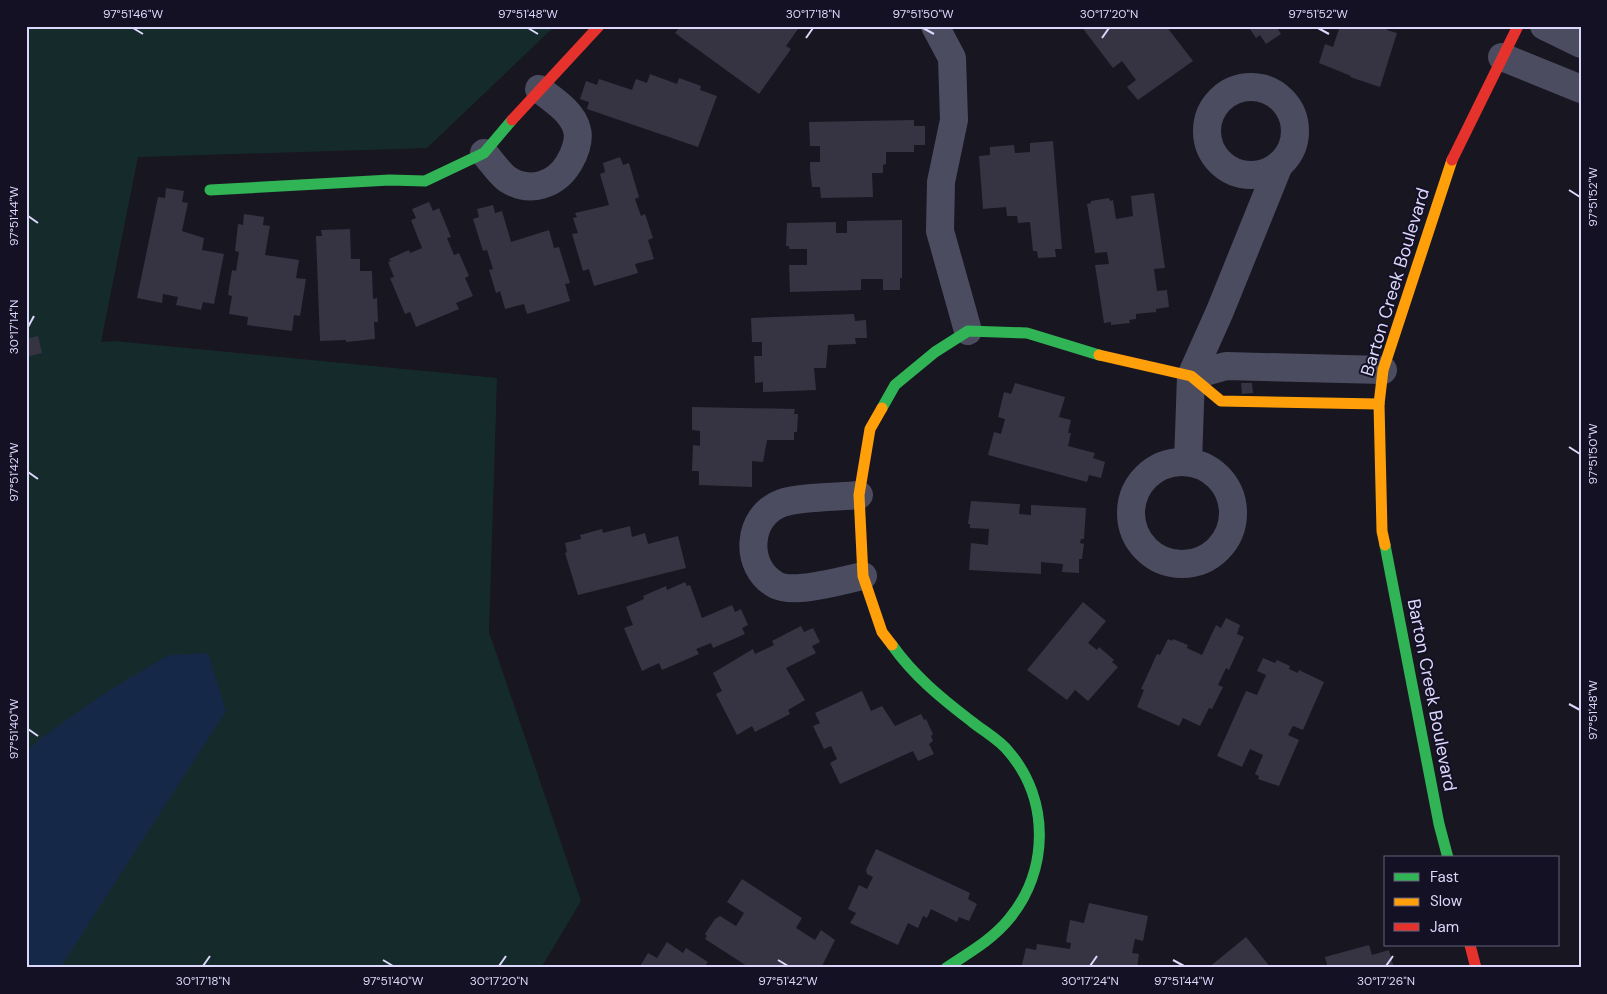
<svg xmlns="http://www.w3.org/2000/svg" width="1607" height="994" viewBox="0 0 1607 994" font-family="'DM Sans',sans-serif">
<rect width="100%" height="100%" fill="#181620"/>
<polygon fill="#152b2b" points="26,26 555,26 427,148 138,157 101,342 114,341 497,378 489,632 581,901 541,968 26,968"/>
<polygon fill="#152847" points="208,653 226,711 60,968 26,968 26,752 41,738 105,693 169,655"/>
<g fill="#363442">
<polygon points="677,26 794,26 798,29 786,46 791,49 759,94 675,33 679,28"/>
<polygon points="1081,26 1166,26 1193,61 1138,100 1127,87 1136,80 1122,61 1113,68"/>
<polygon points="1248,26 1276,26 1281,34 1266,44 1260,35 1256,38"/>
<polygon points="1333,26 1388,26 1387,30 1397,33 1380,87 1350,77 1351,76 1319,63 1325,44 1333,47 1339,29"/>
<polygon points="650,74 677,84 679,78 701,86 700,90 717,96 698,147 587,109 589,102 580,99 586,81 597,85 599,79 632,90 636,79 647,83"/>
<polygon points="914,120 914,126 925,126 925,145 914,145 914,152 886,152 886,164 883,165 883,173 872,173 873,197 821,198 820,187 812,187 810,169 810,162 820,162 820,146 810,146 809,122"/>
<polygon points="1053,141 1062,249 1055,249 1056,257 1038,258 1037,251 1033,251 1030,222 1018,223 1017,216 1007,216 1006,207 983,209 979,156 990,155 990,147 1014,145 1015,153 1030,152 1030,143"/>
<polygon points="620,157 623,165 629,163 639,197 635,199 641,216 645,214 653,238 648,240 654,259 635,264 638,273 594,286 589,269 583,271 572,234 578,233 573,218 577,217 575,213 609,205 600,174 605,172 603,163"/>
<polygon points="166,188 184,191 182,202 188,203 182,231 204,238 202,250 224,254 214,304 203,302 201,310 176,305 178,297 163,294 162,303 137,298 158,197 165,198"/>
<polygon points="1154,193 1165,268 1154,269 1157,291 1167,290 1169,307 1156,309 1156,312 1136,314 1136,319 1129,320 1130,323 1111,325 1111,322 1104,323 1095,265 1109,264 1107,252 1095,253 1087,204 1091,203 1091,201 1109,198 1110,201 1113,200 1116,219 1133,216 1131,196"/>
<polygon points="429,202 433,211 439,208 451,237 447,238 454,255 459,253 469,276 465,278 473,296 456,303 459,309 416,327 410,312 405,314 390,278 394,277 388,262 391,261 389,259 409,250 410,253 422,248 411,220 416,218 412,209"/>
<polygon points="493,205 495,213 502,211 511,242 549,230 554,248 559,247 570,283 565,284 570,301 527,314 524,304 505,309 500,291 496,293 489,270 493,269 487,250 483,251 473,219 479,217 477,209"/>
<polygon points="244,214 264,217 263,225 270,226 265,255 299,260 296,278 306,279 300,316 294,315 292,331 247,325 248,317 229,314 232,296 228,295 232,270 236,271 239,252 235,251 238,224 243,225"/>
<polygon points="902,220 902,278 900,278 900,290 883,290 883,279 861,279 861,290 790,292 789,265 807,265 807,249 789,249 789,246 786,246 787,223 836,222 836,233 847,233 847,221"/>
<polygon points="350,229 351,259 360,259 360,271 372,271 373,299 377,298 378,322 374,322 375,339 346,342 346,340 320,341 316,236 322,236 321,230"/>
<polygon points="854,314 855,321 866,320 867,338 855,338 856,344 828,345 826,368 814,368 816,390 763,392 763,382 755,383 754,356 762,356 762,342 752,342 751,318"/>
<polygon points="38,336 42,353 26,357 26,339"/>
<polygon points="1015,383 1065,397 1059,417 1071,420 1068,433 1071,433 1068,446 1095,453 1093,458 1105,462 1101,478 1089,475 1087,482 988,455 994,432 1001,434 1005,419 998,417 1004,392 1011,394"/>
<polygon points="1241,383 1252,383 1253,393 1242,394"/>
<polygon points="692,407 795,409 794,414 798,414 797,432 794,432 794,440 767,440 763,462 752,461 752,487 699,485 699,471 692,471 693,445 700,446 700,431 692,430"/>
<polygon points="971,501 1020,504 1019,514 1031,515 1031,505 1086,508 1084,539 1081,539 1080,543 1084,544 1082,559 1079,559 1079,573 1062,572 1063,564 1041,562 1041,574 969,570 971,543 988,545 989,529 970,528 970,524 968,524"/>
<polygon points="630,526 632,537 645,533 648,544 678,536 686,568 578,595 565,553 567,552 565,543 581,539 580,535 602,529 603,533"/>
<polygon points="685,582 687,586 690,585 702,618 732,605 735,612 741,609 748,625 742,628 745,634 713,648 711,643 696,649 699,654 662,670 659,663 642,671 624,628 633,625 626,607 644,599 643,596 666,586 667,590"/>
<polygon points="1083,602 1106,621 1088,643 1097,650 1099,647 1114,660 1112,662 1118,667 1088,701 1075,690 1067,700 1027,670"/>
<polygon points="1226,618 1240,625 1237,634 1244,637 1229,670 1226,668 1218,685 1223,687 1212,709 1209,708 1200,726 1183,718 1179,726 1137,707 1144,690 1141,689 1157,654 1160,655 1168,639 1172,641 1173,639 1188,645 1187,648 1202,655 1216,625 1221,628"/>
<polygon points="801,626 804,632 813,628 820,642 812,646 816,653 786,668 805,700 788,710 790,714 755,732 752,726 737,735 716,694 722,691 713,673 753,649 755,654 774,645 772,641"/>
<polygon points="1263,658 1275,663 1277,660 1290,666 1289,669 1298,673 1299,670 1324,682 1303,730 1293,726 1288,735 1299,740 1279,786 1258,779 1259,776 1255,774 1263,755 1250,749 1242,767 1217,756 1246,691 1257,695 1266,675 1257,671"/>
<polygon points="862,691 871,711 882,706 895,726 921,714 924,720 926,719 933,734 931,736 933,741 929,744 934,754 918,761 913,751 840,784 830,763 837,759 831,746 824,749 813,726 820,723 815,713"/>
<polygon points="876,849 970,893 968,899 977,904 969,921 959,917 957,922 931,909 927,918 923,916 918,928 908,923 898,945 850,923 856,913 848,909 859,885 867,889 873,877 867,874 866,870"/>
<polygon points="742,879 802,918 796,928 815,940 821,930 835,940 821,968 750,968 705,939 707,936 705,934 715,919 720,916 736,926 744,913 727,902"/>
<polygon points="1089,903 1148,916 1143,941 1135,939 1132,953 1139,954 1137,968 1031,968 1022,965 1026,948 1036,950 1037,944 1070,949 1071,943 1066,942 1070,920 1084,923"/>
<polygon points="1246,937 1271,968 1208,968"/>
<polygon points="667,942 683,953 686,948 708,962 705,966 707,968 639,968 648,953 657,958"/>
<polygon points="1369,945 1372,955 1389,950 1394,968 1328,968 1325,957"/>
</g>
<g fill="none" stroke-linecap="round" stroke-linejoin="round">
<g stroke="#4c4c60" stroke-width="28">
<polyline points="935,26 952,58 954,120 941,182 940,231 968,331"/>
<polyline points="1544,26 1581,44"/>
<polyline points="1502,57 1581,89"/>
<circle cx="1251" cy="131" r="44"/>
<path d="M 484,153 C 491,161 499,173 507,179 C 530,194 556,185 569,163 C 574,155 580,140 577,130 C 573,112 552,99 539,89"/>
<polyline points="1191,376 1226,366 1383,370"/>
<circle cx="1182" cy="513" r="51"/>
<polyline points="1188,462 1191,376 1220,311 1279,165"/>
<path d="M 859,495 C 839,497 799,497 782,503 C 747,515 743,567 776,585 C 795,595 842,580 863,576"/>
</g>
<g stroke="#30b455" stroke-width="11">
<polyline points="210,190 390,180 425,181 484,153 512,120"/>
<polyline points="882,408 895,385 935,352 968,331 1027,333 1099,355"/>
<polyline points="1385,545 1439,824 1448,858"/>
<path d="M 892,645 C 914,676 941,698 971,721 C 983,731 1000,740 1009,752 C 1050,800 1049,871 1009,919 C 992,940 968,953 946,968"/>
</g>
<g stroke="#ff9f0a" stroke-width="11">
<polyline points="1099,355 1191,376 1221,401 1379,404"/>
<polyline points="882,408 870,429 859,495 863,576 882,632 892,645"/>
<polyline points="1385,545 1382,531 1379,404 1383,370 1452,160"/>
</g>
<g stroke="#e5322d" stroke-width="11">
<polyline points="512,120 599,26"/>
<polyline points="1452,160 1518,26"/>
<polyline points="1470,945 1476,968"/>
</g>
</g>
<path fill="none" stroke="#dcd8fc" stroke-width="2" d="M 133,28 L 143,34M 528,28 L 538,34M 923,28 L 934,34M 1318,28 L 1329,34M 806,38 L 813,28M 1102,38 L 1109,28M 1569,190 L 1580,197M 28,216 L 38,223M 28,327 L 34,316M 1569,447 L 1580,454M 28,472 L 38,479M 1569,704 L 1580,710M 28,729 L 38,736M 383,960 L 393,966M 778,960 L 788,966M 1173,960 L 1184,966M 203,966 L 210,956M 499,966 L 506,956M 1090,966 L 1097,956M 1386,966 L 1393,956"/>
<g text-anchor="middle" stroke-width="4" stroke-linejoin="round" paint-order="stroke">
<g font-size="18" fill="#dcd8fc" stroke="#141125">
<text transform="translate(1395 282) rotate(-73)" y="6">Barton Creek Boulevard</text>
<text transform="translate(1432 695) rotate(79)" y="6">Barton Creek Boulevard</text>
</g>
</g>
<rect width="1607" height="994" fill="none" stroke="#141125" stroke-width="55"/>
<rect x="1384" y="856" width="175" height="90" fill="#141125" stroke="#64617b"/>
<rect x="1394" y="873" width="25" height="8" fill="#30b455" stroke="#64617b"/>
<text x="1430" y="882" font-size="15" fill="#dcd8fc">Fast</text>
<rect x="1394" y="898" width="25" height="8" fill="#ff9f0a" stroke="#64617b"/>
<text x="1430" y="906" font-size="15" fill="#dcd8fc">Slow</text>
<rect x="1394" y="923" width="25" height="8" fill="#e5322d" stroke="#64617b"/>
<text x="1430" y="932" font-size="15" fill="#dcd8fc">Jam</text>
<rect x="28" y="28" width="1552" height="938" fill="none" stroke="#dcd8fc" stroke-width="2"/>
<g font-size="12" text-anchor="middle" fill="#dcd8fc">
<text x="133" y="18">97°51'46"W</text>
<text x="528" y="18">97°51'48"W</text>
<text x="813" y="18">30°17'18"N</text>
<text x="923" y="18">97°51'50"W</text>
<text x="1109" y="18">30°17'20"N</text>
<text x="1318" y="18">97°51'52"W</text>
<text transform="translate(1593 197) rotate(-90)" y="4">97°51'52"W</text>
<text transform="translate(14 216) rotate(-90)" y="4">97°51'44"W</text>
<text transform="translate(14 327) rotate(-90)" y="4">30°17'14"N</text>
<text transform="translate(1593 454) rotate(-90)" y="4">97°51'50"W</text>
<text transform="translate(14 472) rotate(-90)" y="4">97°51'42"W</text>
<text transform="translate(1593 710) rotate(-90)" y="4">97°51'48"W</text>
<text transform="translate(14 729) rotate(-90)" y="4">97°51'40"W</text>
<text x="203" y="985">30°17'18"N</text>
<text x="393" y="985">97°51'40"W</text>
<text x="499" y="985">30°17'20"N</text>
<text x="788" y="985">97°51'42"W</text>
<text x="1090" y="985">30°17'24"N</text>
<text x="1184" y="985">97°51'44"W</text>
<text x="1386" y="985">30°17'26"N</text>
</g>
</svg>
